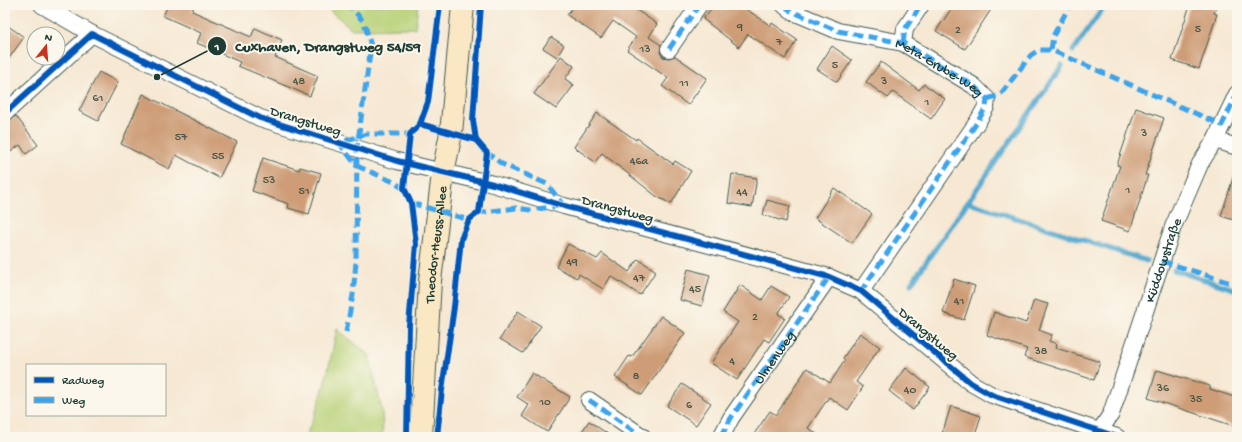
<svg xmlns="http://www.w3.org/2000/svg" width="1242" height="442" viewBox="0 0 1242 442" font-family="'Gochi Hand',sans-serif">
<rect width="100%" height="100%" fill="#fbf7ec"/>
<filter id="ink" filterUnits="userSpaceOnUse"><feTurbulence type="fractalNoise" baseFrequency=".025" numOctaves="2"/><feDisplacementMap in="SourceGraphic" scale="8" xChannelSelector="R" yChannelSelector="G"/><feConvolveMatrix kernelMatrix="1 2 1 2 8 2 1 2 1" color-interpolation-filters="sRGB"/></filter>
<filter id="wash" filterUnits="userSpaceOnUse"><feTurbulence type="fractalNoise" baseFrequency=".012" numOctaves="4" result="noise"/><feDisplacementMap in="SourceGraphic" scale="16" xChannelSelector="R" yChannelSelector="G"/><feGaussianBlur stdDeviation="0.9" result="paint"/><feColorMatrix in="noise" values="0 0 0 0 0 0 0 0 0 0 0 0 0 0 0 0 0 1.4 0 .05"/><feComposite in="paint" operator="in"/></filter>
<g filter="url(#wash)">
<rect width="100%" height="100%" fill="#f6e8d3"/>
<g fill="#b7d177" stroke="#6b8756">
<polygon points="323,5 418,5 415,28 352,29"/>
<path d="M 337,329 L 369,355 L 382,410 L 383,437 L 305,437 C 322,403 329,366 337,329 Z"/>
</g>
<g fill="none" stroke-linecap="round" stroke-linejoin="round">
<g stroke="#52a9cf" stroke-width="5">
<polyline points="1073,51 1105,5"/>
<polyline points="967,202 1147,261"/>
<polyline points="1174,270 1237,290"/>
<polyline points="911,284 1062,66"/>
</g>
</g>
<g id="blocks">
<g fill="#ce9d77">
<polygon points="168,5 195,5 192,11 251,37 255,28 282,40 275,57 318,76 310,96 238,66 240,62 197,43 201,33 163,16"/>
<polygon points="574,5 629,5 657,24 649,37 661,45 660,53 663,57 669,58 675,56 707,78 688,105 662,86 668,78 627,50 636,37 613,21 601,38 567,15"/>
<polygon points="714,5 740,5 771,26 772,23 797,40 785,59 748,34 739,47 703,19"/>
<polygon points="954,5 994,5 965,49 936,31"/>
<polygon points="1190,5 1217,5 1214,13 1217,14 1199,69 1172,60"/>
<polygon points="5,24 24,37 5,64"/>
<polygon points="551,37 564,45 557,57 543,48"/>
<polygon points="832,46 852,60 837,82 817,69"/>
<polygon points="561,56 574,66 565,79 574,85 556,109 534,94"/>
<polygon points="881,62 919,90 924,84 945,99 931,119 893,92 888,98 866,82"/>
<polygon points="99,72 118,82 98,121 79,111"/>
<polygon points="143,94 237,142 219,178 176,155 169,169 121,144"/>
<polygon points="1136,108 1164,118 1145,175 1148,175 1130,231 1101,221 1120,166 1117,165"/>
<polygon points="597,113 636,140 637,138 673,164 675,161 691,171 671,204 656,196 602,153 595,162 574,147"/>
<polygon points="16,116 38,145 26,154 20,145 5,156 5,122"/>
<polygon points="263,158 299,170 300,167 321,173 309,214 288,208 289,204 252,191"/>
<polygon points="732,174 757,178 752,207 728,203"/>
<polygon points="1234,175 1237,176 1237,221 1221,216"/>
<polygon points="834,188 872,214 852,243 815,218"/>
<polygon points="767,200 790,206 786,222 763,215"/>
<polygon points="568,244 597,259 602,253 629,272 638,259 656,271 640,295 611,276 603,289 579,274 577,278 556,267"/>
<polygon points="688,269 710,275 702,306 680,300"/>
<polygon points="954,279 975,286 964,320 943,313"/>
<polygon points="740,285 762,300 771,286 789,297 778,314 785,318 769,342 764,339 737,380 711,363 738,322 723,312"/>
<polygon points="1034,300 1048,304 1039,330 1052,335 1049,341 1057,344 1056,348 1100,362 1094,380 1024,357 1027,349 987,335 994,312 1026,323"/>
<polygon points="518,311 541,326 523,353 500,339"/>
<polygon points="661,316 685,333 642,395 615,377 629,356 632,357"/>
<polygon points="860,333 880,347 856,382 863,387 848,410 829,397 808,428 821,437 752,437 770,411 776,415 807,368 830,383 845,360 843,358"/>
<polygon points="906,368 930,387 913,410 889,391"/>
<polygon points="1157,370 1210,386 1210,389 1237,398 1237,427 1148,398"/>
<polygon points="532,373 570,397 547,432 522,416 529,405 517,397"/>
<polygon points="682,384 711,403 696,425 667,406"/>
<polygon points="951,406 981,416 974,437 941,437"/>
<polygon points="589,421 612,437 578,437"/>
</g>
</g>
</g>
<g filter="url(#ink)">
<use href="#blocks" fill-opacity="0" stroke="#3f574c" stroke-width="1"/>
<g fill="none" stroke-linecap="round" stroke-linejoin="round">
<defs>
<g id="street">
<polyline points="42,5 92,34 260,118 397,161 493,184 564,206 829,277 861,291 971,383 992,395 1117,437"/>
<polyline points="784,5 791,11 838,31 903,43 974,86 987,99 986,107 978,121 861,291"/>
<polyline points="903,43 905,29 921,5"/>
<polyline points="669,49 699,5"/>
<polyline points="5,113 92,34"/>
<polyline points="1215,140 1237,147"/>
<polyline points="589,400 643,437"/>
<polyline points="721,437 731,418 829,277"/>
<path id="s1" d="M 1096,437 L 1111,414 L 1173,227 L 1200,164 L 1215,140 L 1237,94"/>
</g>
<g id="secondary">
<path id="s2" d="M 421,437 L 430,281 L 443,173 L 451,133 L 463,5"/>
</g>
</defs>
<use href="#street" stroke="#3f574c" stroke-width="18"/>
<use href="#secondary" stroke="#3f574c" stroke-width="24"/>
<use href="#street" stroke="#fff" stroke-width="16"/>
<use href="#secondary" stroke="#fae7c3" stroke-width="22"/>
<g stroke="#3da4eb" stroke-width="5" stroke-dasharray="10 5" stroke-linecap="butt">
<path id="s3" d="M 784,5 L 791,11 L 838,31 L 903,43 L 974,86 L 987,99 L 986,107 L 978,121 L 861,291"/>
<polyline points="903,43 905,29 921,5"/>
<polyline points="669,49 699,5"/>
<polyline points="1051,50 1053,36 1070,5"/>
<polyline points="987,99 1000,95 1031,55 1039,50 1051,50 1222,125 1237,94"/>
<polyline points="485,151 502,164 547,184 564,206"/>
<polyline points="405,190 394,182 357,166 339,143 366,134 410,134"/>
<polyline points="411,203 469,220"/>
<polyline points="477,213 516,208 530,210 558,206"/>
<polyline points="1162,261 1237,285"/>
<polyline points="346,332 353,295 356,262 357,148 371,46 364,22 349,5"/>
<polyline points="589,400 643,437"/>
<path id="s4" d="M 721,437 L 731,418 L 829,277"/>
</g>
<defs>
<g id="cycleway">
<polyline points="5,113 92,34 260,118 397,161 493,184 564,206 829,277 861,291 971,383 992,395 1117,437"/>
<polyline points="420,124 476,140"/>
<polyline points="407,437 409,325 416,244 411,203 404,188 410,134 420,124 428,102 440,5"/>
<polyline points="437,437 442,390 454,307 461,239 469,220 479,212 487,153 476,140 473,120 481,5"/>
</g>
</defs>
<use href="#cycleway" stroke="#fbf7ec" stroke-width="8"/>
<use href="#cycleway" stroke="#0057b8" stroke-width="6"/>
</g>
</g>
<g text-anchor="middle" stroke-width="4" stroke-linejoin="round" paint-order="stroke">
<g font-size="12" fill="#4b5545">
<text x="740" y="30">9</text>
<text x="1198" y="32">5</text>
<text x="958" y="33">2</text>
<text x="779" y="45">7</text>
<text x="645" y="52">13</text>
<text x="835" y="68">5</text>
<text x="299" y="84">48</text>
<text x="884" y="84">3</text>
<text x="684" y="86">11</text>
<text x="98" y="101">61</text>
<text x="927" y="105">1</text>
<text x="1144" y="136">3</text>
<text x="181" y="140">57</text>
<text x="218" y="159">55</text>
<text x="639" y="164">46a</text>
<text x="269" y="183">53</text>
<text x="1128" y="193">1</text>
<text x="304" y="194">51</text>
<text x="742" y="195">44</text>
<text x="572" y="265">49</text>
<text x="639" y="281">47</text>
<text x="695" y="292">45</text>
<text x="959" y="304">41</text>
<text x="755" y="320">2</text>
<text x="1041" y="354">38</text>
<text x="732" y="364">4</text>
<text x="636" y="379">8</text>
<text x="1163" y="391">36</text>
<text x="910" y="393">40</text>
<text x="1196" y="402">35</text>
<text x="545" y="405">10</text>
<text x="689" y="408">6</text>
</g>
<g font-size="14" fill="#1f3d34" stroke="#fbf7ec">
<text dy="5" stroke="none"><textPath href="#s3" startOffset="170">Meta-Grube-Weg</textPath></text>
<text transform="translate(306 120) rotate(17)" y="5">Drangstweg</text>
<text transform="translate(618 208) rotate(15)" y="5">Drangstweg</text>
<text dy="5" stroke="none"><textPath href="#s2" startOffset="193">Theodor-Heuss-Allee</textPath></text>
<text dy="5" stroke="none"><textPath href="#s1" startOffset="190">Küddowstraße</textPath></text>
<text transform="translate(929 333) rotate(40)" y="5">Drangstweg</text>
<text dy="5" stroke="none"><textPath href="#s4" startOffset="96">Ulmenweg</textPath></text>
</g>
</g>
<path fill="none" stroke="#1f3d34" stroke-width="1.5" d="M157 77L217 46"/>
<g fill="#1f3d34" stroke="#fbf7ec" stroke-width="1.5">
<circle cx="157" cy="77" r="4"/>
<circle cx="217" cy="46" r="10"/>
</g>
<g font-size="12" text-anchor="middle" font-weight="bold" fill="#fff">
<text x="217" y="50">1</text>
</g>
<g font-size="15" text-anchor="middle" font-weight="bold" fill="#1f3d34" stroke="#fbf7ec" stroke-width="4" stroke-linejoin="round" paint-order="stroke">
<text x="328" y="51">Cuxhaven, Drangstweg 54/59</text>
</g>
<rect width="1242" height="442" fill="none" stroke="#fbf7ec" stroke-width="20"/>
<rect x="26" y="364" width="140" height="52" fill="#fbf7ec" stroke="#a3ada2"/>
<rect x="34" y="377" width="20" height="6" fill="#0057b8" stroke="#a3ada2"/>
<text x="62" y="384" font-size="12" fill="#1f3d34">Radweg</text>
<rect x="34" y="397" width="20" height="6" fill="#3da4eb" stroke="#a3ada2"/>
<text x="62" y="404" font-size="12" fill="#1f3d34">Weg</text>
<g transform="translate(46 46) rotate(17)"><circle r="19" fill="#fbf7ec" stroke="#a3ada2"/>
<path d="M0-3L7 15L0 10L-7 15Z" fill="#c8321e"/>
<text y="-6" font-size="11" font-weight="bold" text-anchor="middle" fill="#1f3d34">N</text>
</g>
</svg>
